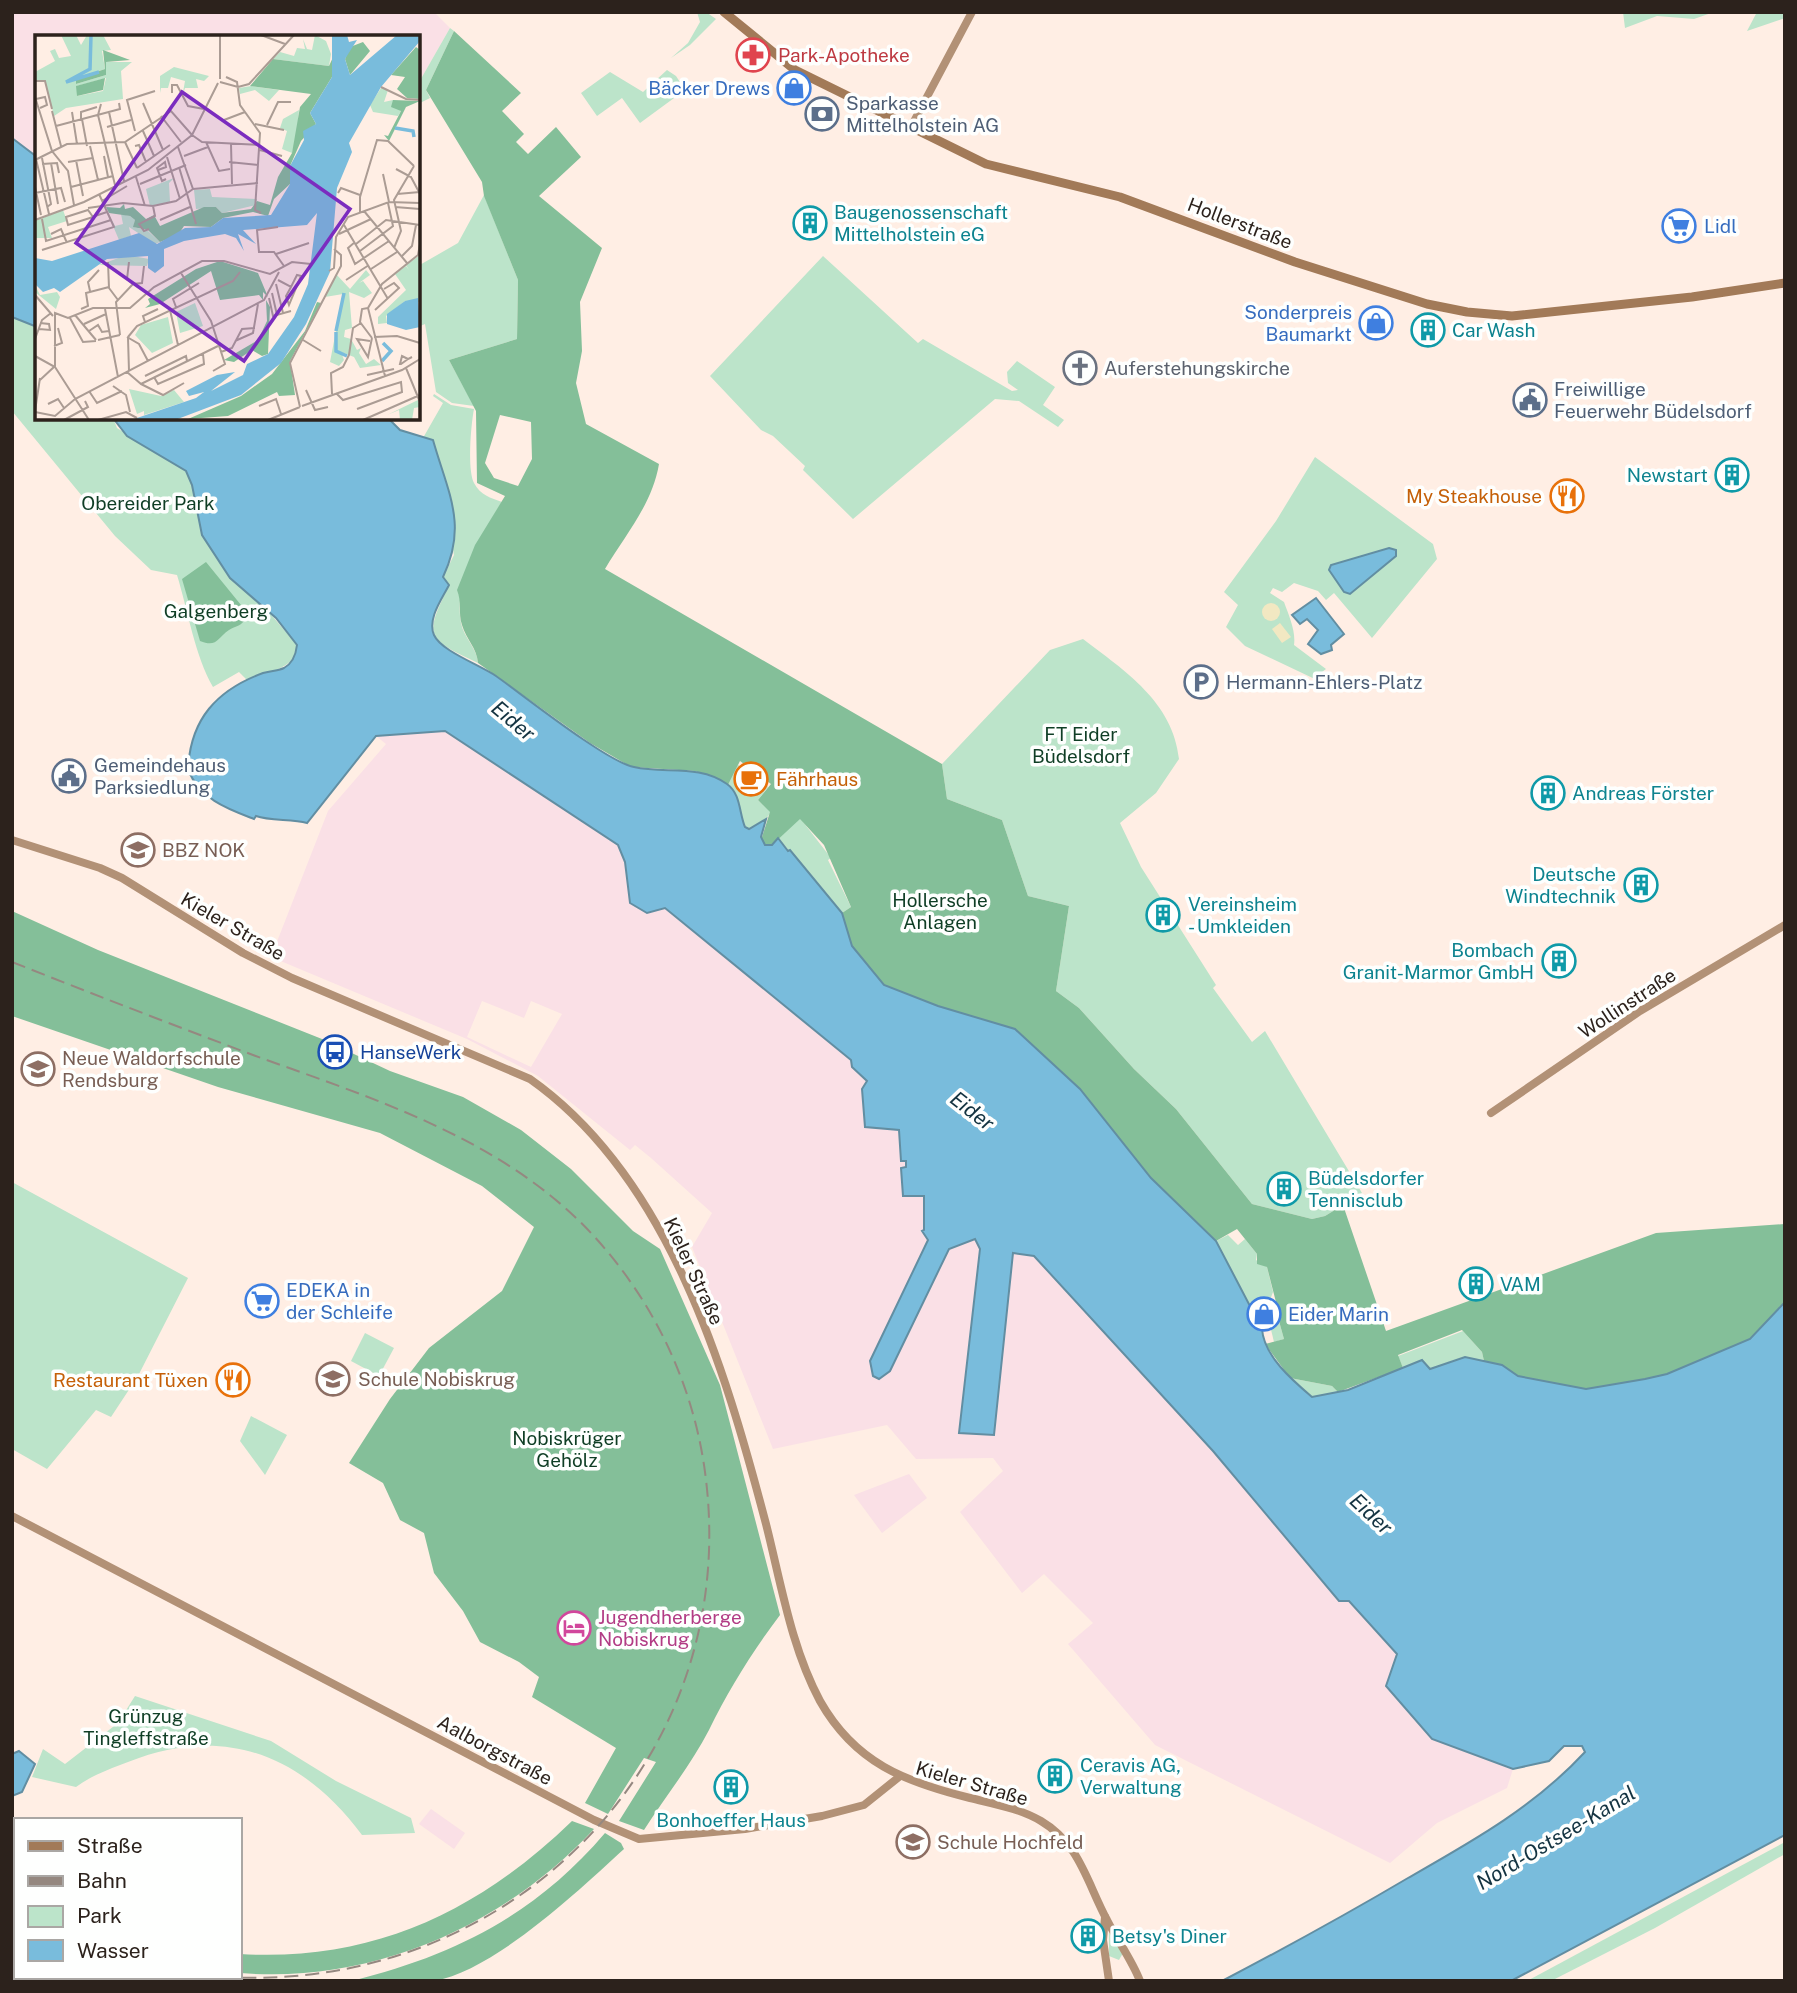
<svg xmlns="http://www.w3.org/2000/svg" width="1797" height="1993" viewBox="0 0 1797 1993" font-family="'Public Sans',sans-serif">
<rect width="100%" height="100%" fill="#ffeee4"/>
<g fill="#fae0e6" fill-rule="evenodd">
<polygon points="12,12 434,12 450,28 418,84 418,37 37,37 37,157 12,138"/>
<path d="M 445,731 L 618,845 L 625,862 L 630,903 L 647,913 L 665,908 L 852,1060 L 852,1067 L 867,1081 L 899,1129 L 901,1160 L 906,1161 L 906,1168 L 902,1168 L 903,1196 L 924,1196 L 924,1230 L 975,1239 L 1034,1256 L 1213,1451 L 1339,1601 L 1348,1600 L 1397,1655 L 1386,1686 L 1432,1739 L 1513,1769 L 1507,1788 L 1437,1823 L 1390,1863 L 1155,1745 L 1068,1644 L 1093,1623 L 1044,1574 L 1022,1593 L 960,1512 L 1003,1471 L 993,1458 L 916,1459 L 887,1425 L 773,1449 L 692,1247 L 712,1213 L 651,1158 L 635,1145 L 630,1150 L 538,1076 L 467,1039 L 271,957 L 328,811 L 386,744 L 376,736 ZM 482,1001 L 524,1018 L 531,1001 L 562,1014 L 531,1067 L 467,1037 Z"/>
<polygon points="909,1474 927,1498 882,1533 854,1495"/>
<polygon points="431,1809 465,1833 454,1849 419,1824"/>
<polygon points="12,1954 16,1956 16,1977 73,1977 82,1981 12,1981"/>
</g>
<g fill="#bce4ca">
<polygon points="697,12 706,12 716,19 690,45 671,58 688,43 700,22"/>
<polygon points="1623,12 1714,12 1694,19 1657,16 1625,28"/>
<polygon points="1757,12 1785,12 1785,18 1747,31"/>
<polygon points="450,28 454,31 426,90 430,98 418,104 418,84"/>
<polygon points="667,70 676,76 685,90 640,123 622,98 597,116 581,93 610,72 643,92"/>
<polygon points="484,195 518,280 517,339 449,360 474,406 452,403 436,392 425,324 418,327 418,266 458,243"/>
<polygon points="823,256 918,343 923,339 1012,391 1018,390 1008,383 1007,372 1017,361 1055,387 1043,405 1064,420 1058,427 1019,401 995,399 853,519 803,470 805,466 773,436 761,430 710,376"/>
<path d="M 12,317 L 37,327 L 37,418 L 113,418 L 117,428 L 186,471 L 262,604 L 297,645 C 295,671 268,670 248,681 L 239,672 L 213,687 C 195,656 188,611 177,575 L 151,570 L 115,536 L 12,411 Z"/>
<path d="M 434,394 L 451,405 L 474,409 C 471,424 467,470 474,483 C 480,495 491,498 502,502 C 482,534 453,583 461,623 C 464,638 477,648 478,663 C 427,639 423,637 449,586 L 443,577 L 454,555 L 433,441 L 423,438 L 443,403 L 433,396 Z"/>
<path d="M 1315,457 L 1433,544 L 1437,559 L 1372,638 L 1334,593 L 1326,600 L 1318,591 L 1294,583 L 1282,592 L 1273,588 L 1270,593 L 1284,602 C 1289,616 1296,631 1294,645 L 1326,669 L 1322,672 L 1326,677 L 1319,681 L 1245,646 L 1226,627 L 1238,605 L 1224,592 L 1276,521 Z"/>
<path d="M 1083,639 C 1125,671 1173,702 1179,759 L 1156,793 L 1120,823 L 1141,867 L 1216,985 L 1213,988 L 1252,1042 L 1265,1031 L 1362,1193 L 1325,1216 L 1312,1219 L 1252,1204 L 1176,1109 L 1134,1069 L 1079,1008 L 1056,991 L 1069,906 L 1028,896 L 1002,820 L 947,799 L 942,764 L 1050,650 Z"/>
<path d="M 738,765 L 744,768 L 738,777 L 756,791 L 764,782 L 768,787 L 758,800 L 771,812 L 766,819 L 748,829 C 736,818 742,796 728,785 Z"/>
<polygon points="800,818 831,858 828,860 851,907 842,913 778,838"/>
<polygon points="12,1182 188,1278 138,1376 111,1417 96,1410 47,1469 12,1449"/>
<polygon points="1228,1235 1238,1245 1245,1239 1257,1254 1256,1260 1267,1267 1273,1292 1270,1300 1251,1308 1216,1241"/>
<polygon points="1273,1311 1277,1314 1284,1339 1274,1342 1267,1313"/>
<polygon points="1463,1331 1482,1352 1484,1361 1464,1357 1430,1369 1422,1360 1403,1368 1398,1356"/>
<polygon points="365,1333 394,1348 379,1376 351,1361"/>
<polygon points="1290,1378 1332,1386 1338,1392 1312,1397"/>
<polygon points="251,1416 287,1435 265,1475 240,1441"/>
<path d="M 135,1696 L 271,1741 L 336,1781 L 411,1818 L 415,1833 L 362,1835 C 302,1754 223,1724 128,1762 C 110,1769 92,1775 76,1787 L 32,1777 L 43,1749 L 65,1764 L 118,1723 Z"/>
<polygon points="1785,1842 1785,1854 1655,1928 1551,1981 1527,1981"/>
<polygon points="1109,1932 1123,1953 1119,1960 1109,1956"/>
</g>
<g fill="#84bf99" fill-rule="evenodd">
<path d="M 454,31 L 521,93 L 502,111 L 524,134 L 516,142 L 528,154 L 556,127 L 581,157 L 539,196 L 602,248 L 580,302 L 582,351 L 576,383 L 586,424 L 659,464 C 652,505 625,535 605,569 L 942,764 L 947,799 L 1002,820 L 1028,896 L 1069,906 L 1056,991 L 1079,1008 L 1134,1069 L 1176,1109 L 1252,1204 L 1312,1219 L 1325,1216 L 1343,1205 L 1386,1331 L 1656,1233 L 1785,1224 L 1785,1302 L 1750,1339 L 1667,1374 L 1645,1379 L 1586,1389 L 1518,1376 L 1502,1365 L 1484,1361 L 1482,1352 L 1462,1330 L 1398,1355 L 1403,1368 L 1338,1392 L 1332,1386 L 1290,1378 L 1265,1344 L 1284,1339 L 1277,1314 L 1273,1311 L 1277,1306 L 1267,1267 L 1257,1264 L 1257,1254 L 1237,1229 L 1216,1241 L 1151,1178 L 938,1006 L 884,985 L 852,946 L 842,913 L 851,907 L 824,845 L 800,819 L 772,845 L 765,845 L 761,840 L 770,812 L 758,800 L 771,784 L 740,761 L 728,785 L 695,771 L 631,767 L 590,743 L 478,663 C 477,648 466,639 462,625 C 458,613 462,602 457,590 L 475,545 L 505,496 L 477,483 L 476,411 L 449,360 L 517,339 L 518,280 L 484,196 L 482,182 L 426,90 ZM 500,415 L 531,422 L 532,459 L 518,486 L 494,478 L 485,463 Z"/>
<path d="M 206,562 L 241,605 L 244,621 C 239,627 235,626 229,630 C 217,638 217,648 200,641 L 182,579 Z"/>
<path d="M 12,911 L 98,950 L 322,1039 L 390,1071 L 463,1097 L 521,1130 L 571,1169 L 633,1231 L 660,1249 L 720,1385 L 780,1615 C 752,1652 729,1689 709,1730 C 691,1765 665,1797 644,1830 L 619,1821 L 656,1762 L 644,1758 L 608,1814 L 585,1803 L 616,1748 L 532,1697 L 539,1677 L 519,1662 L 480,1642 L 463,1611 L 434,1573 L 424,1533 L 400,1520 L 383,1483 L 349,1463 L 390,1399 L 429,1348 L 502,1291 L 534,1227 L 482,1186 L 380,1133 L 218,1087 L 12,1016 Z"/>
<path d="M 572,1821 L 594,1829 C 504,1926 372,1984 240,1973 L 240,1954 C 372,1962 478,1912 572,1821 Z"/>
<path d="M 605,1833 L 621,1843 L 624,1849 C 578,1891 495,1970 434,1981 C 408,1985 378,1981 352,1981 C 455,1955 535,1915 605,1833 Z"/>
<polygon points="73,1977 164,1977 183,1981 82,1981"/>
</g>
<g fill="#f2e8c2">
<circle cx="1271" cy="612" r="9"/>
<polygon points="1280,623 1291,637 1282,643 1272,629"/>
</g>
<g fill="#79bcdc" stroke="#628ea2" stroke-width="2">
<polygon points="12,138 37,157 37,327 12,317"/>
<path d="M 113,418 L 388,418 L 400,430 L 433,440 C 448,493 468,525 443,577 L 449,585 C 442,599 427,619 434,635 C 441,651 480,665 496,676 C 523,695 607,762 634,767 C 665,774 699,764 727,784 C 741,794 739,813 745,827 L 749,829 L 766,819 L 761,837 L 765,845 L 772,845 L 778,838 L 788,851 L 790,850 L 842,913 L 852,946 L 884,985 L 938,1006 L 1015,1029 L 1080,1089 L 1151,1178 L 1216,1241 L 1262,1329 C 1264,1356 1292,1380 1312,1397 L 1348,1390 L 1422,1360 L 1430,1369 L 1465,1357 L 1502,1365 L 1518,1376 L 1586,1389 L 1645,1379 L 1667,1374 L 1750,1339 L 1785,1302 L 1785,1835 L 1511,1981 L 1222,1981 C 1285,1948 1347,1914 1408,1878 C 1473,1841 1534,1807 1585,1752 L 1582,1746 L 1564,1746 L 1549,1761 L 1513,1769 L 1432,1739 L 1386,1686 L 1397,1654 L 1349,1601 L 1339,1601 L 1213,1451 L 1034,1256 L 1013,1253 L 994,1435 L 959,1433 L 980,1249 L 975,1239 L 949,1249 L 890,1371 L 879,1379 L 873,1376 L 870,1361 L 928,1240 L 922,1231 L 924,1230 L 924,1196 L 903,1196 L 901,1168 L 906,1167 L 906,1161 L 901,1161 L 899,1130 L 865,1127 L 862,1089 L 867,1081 L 852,1067 L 851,1060 L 665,908 L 647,913 L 630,903 L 625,862 L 618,845 L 445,731 L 376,736 L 307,823 C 291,819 270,821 256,816 L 254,819 C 228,809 201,800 188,770 C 190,719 217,690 263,673 C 270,671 278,671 284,668 C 293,663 296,654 297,645 L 276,618 L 230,578 L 202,535 L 192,485 L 186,471 L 127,436 Z"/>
<polygon points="1389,548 1396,550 1396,556 1350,594 1344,592 1329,570 1331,565"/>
<polygon points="1316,598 1344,634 1331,645 1332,650 1321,654 1308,644 1318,630 1307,619 1300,624 1292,615"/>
<polygon points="19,1751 35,1764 22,1792 12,1796 12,1754"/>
</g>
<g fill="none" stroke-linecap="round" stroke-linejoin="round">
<g stroke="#b29176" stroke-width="8">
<polyline points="911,127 972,12"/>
<path d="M 12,840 L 100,868 L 122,878 L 243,953 L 292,978 L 530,1079 C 669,1177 725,1368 766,1524 C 781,1583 791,1647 820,1701 C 855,1763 905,1782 970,1798 C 994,1804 1019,1808 1041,1821 C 1080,1844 1087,1883 1107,1920 C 1117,1940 1132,1960 1140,1981"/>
<polyline points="1491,1113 1640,1011 1785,925"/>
<polyline points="12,1516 594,1820 639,1839 745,1829 822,1816 864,1805 899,1777"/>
<polyline points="1105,1917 1103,1940 1109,1981"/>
</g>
<polyline stroke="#a27a58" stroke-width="9" points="724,12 795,70 986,164 1120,197 1295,262 1427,304 1467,312 1512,316 1692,297 1785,283"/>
<g stroke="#958880" stroke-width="2" stroke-dasharray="14 7" stroke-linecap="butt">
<path d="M 12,962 C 93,994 173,1025 253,1055 C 374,1099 502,1138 592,1234 C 653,1300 693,1383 705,1472 C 744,1758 512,1993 226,1977"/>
<polyline points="12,1902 16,1904"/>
<polyline points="196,1977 226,1981"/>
</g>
</g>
<defs>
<symbol id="pharmacy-ring" viewBox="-11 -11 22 22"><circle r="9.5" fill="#fefffe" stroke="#e0444e" stroke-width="1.5"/><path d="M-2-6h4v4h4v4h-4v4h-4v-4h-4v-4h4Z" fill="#e0444e"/></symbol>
<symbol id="shop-ring" viewBox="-11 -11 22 22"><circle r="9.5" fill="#fefffe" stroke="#3f7fe0" stroke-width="1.5"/><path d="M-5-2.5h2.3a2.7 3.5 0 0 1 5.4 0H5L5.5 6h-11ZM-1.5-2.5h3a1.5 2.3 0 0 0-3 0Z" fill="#3f7fe0"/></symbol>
<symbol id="bank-ring" viewBox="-11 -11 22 22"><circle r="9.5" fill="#fefffe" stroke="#5c6f8a" stroke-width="1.5"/><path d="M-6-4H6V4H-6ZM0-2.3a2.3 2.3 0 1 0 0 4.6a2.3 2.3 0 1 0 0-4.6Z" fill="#5c6f8a"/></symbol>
<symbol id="building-ring" viewBox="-11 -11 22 22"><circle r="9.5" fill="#fefffe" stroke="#0f9aa8" stroke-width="1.5"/><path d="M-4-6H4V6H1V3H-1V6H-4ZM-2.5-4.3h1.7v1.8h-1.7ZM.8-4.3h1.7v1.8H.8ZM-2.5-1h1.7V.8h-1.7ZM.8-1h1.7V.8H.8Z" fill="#0f9aa8"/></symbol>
<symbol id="supermarket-ring" viewBox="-11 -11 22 22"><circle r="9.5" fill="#fefffe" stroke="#3f7fe0" stroke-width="1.5"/><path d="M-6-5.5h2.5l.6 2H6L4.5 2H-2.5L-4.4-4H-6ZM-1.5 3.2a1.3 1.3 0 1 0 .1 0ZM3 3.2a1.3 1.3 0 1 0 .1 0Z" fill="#3f7fe0"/></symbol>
<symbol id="church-ring" viewBox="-11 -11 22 22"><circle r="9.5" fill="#fefffe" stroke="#6b7280" stroke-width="1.5"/><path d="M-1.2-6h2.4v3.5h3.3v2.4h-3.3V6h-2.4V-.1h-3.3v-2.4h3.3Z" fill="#6b7280"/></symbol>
<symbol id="civic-ring" viewBox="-11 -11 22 22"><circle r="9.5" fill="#fefffe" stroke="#5c6f8a" stroke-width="1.5"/><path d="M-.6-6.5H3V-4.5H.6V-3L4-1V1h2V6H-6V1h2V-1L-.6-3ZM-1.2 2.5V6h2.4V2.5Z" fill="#5c6f8a"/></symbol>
<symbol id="restaurant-ring" viewBox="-11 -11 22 22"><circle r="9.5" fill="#fefffe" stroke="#e8710a" stroke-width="1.5"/><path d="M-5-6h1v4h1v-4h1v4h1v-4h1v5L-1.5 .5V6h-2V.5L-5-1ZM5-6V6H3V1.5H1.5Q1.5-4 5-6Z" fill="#e8710a"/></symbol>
<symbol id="parking-ring" viewBox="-11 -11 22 22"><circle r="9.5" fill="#fefffe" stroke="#5c6f8a" stroke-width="1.5"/><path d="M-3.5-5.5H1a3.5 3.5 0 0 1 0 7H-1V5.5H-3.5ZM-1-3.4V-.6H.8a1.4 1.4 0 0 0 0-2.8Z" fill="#5c6f8a"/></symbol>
<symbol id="cafe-ring" viewBox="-11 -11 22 22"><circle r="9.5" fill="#fefffe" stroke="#e8710a" stroke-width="1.5"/><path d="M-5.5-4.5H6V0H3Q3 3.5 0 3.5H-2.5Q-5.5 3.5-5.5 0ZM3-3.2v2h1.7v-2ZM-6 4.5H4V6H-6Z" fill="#e8710a"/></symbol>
<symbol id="school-ring" viewBox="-11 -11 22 22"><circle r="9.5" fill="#fefffe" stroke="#8d6e63" stroke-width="1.5"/><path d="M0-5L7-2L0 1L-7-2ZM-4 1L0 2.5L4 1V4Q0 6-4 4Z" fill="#8d6e63"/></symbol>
<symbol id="bus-ring" viewBox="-11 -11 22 22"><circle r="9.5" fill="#fefffe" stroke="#1a4fb4" stroke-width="1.5"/><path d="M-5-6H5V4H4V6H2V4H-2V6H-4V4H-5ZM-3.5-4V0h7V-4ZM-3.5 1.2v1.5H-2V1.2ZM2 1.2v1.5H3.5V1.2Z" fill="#1a4fb4"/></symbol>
<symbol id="hotel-ring" viewBox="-11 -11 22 22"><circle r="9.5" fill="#fefffe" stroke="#d1479c" stroke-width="1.5"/><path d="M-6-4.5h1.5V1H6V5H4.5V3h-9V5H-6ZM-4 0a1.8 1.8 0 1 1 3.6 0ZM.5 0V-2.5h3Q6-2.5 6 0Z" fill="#d1479c"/></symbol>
</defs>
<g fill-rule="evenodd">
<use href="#pharmacy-ring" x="734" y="36" width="38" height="38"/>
<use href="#shop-ring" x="775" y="69" width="38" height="38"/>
<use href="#bank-ring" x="803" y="95" width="38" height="38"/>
<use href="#building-ring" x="791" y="204" width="38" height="38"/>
<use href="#supermarket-ring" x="1660" y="207" width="38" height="38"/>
<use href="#shop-ring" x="1357" y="304" width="38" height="38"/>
<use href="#building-ring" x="1409" y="311" width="38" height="38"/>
<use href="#church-ring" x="1061" y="349" width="38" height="38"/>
<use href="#civic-ring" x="1511" y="381" width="38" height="38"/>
<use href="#building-ring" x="1713" y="456" width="38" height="38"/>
<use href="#restaurant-ring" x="1548" y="477" width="38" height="38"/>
<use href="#parking-ring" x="1182" y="663" width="38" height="38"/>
<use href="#civic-ring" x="50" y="757" width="38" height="38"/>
<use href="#cafe-ring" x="732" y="760" width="38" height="38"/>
<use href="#building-ring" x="1529" y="774" width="38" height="38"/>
<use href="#school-ring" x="119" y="831" width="38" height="38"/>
<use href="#building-ring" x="1622" y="866" width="38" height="38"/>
<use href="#building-ring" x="1144" y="896" width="38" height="38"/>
<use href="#building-ring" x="1540" y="942" width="38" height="38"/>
<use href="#bus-ring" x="316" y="1033" width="38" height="38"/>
<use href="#school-ring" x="19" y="1050" width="38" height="38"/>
<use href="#building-ring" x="1265" y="1170" width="38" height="38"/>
<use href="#building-ring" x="1457" y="1265" width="38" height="38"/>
<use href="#supermarket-ring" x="243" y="1282" width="38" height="38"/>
<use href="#shop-ring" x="1245" y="1295" width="38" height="38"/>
<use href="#school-ring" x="314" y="1360" width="38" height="38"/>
<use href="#restaurant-ring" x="214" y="1361" width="38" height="38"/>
<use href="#hotel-ring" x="555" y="1609" width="38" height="38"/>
<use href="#building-ring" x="1036" y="1757" width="38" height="38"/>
<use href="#building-ring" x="712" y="1768" width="38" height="38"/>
<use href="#school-ring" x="894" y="1823" width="38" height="38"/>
<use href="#building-ring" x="1069" y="1917" width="38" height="38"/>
</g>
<g text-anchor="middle" stroke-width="7" stroke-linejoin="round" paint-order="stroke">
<g font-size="19" fill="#be3a42" stroke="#fefffe" text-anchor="start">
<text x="778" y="62">Park-Apotheke</text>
</g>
<g font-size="19" fill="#366cbe" stroke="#fefffe" text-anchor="start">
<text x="770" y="95" text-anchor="end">Bäcker Drews</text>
<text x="1704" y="233">Lidl</text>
<text x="1352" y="319" text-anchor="end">Sonderpreis<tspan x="1352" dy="22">Baumarkt</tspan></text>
<text x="286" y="1297">EDEKA in<tspan x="286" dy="22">der Schleife</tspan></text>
<text x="1288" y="1321">Eider Marin</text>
</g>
<g font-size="19" fill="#4e5e75" stroke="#fefffe" text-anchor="start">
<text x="846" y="110">Sparkasse<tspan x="846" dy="22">Mittelholstein AG</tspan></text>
<text x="1554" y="396">Freiwillige<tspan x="1554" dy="22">Feuerwehr Büdelsdorf</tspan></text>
<text x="1226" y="689">Hermann-Ehlers-Platz</text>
<text x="94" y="772">Gemeindehaus<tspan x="94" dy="22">Parksiedlung</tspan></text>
</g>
<g font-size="19" fill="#0d838f" stroke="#fefffe" text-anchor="start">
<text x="834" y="219">Baugenossenschaft<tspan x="834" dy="22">Mittelholstein eG</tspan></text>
<text x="1452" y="337">Car Wash</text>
<text x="1708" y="482" text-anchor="end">Newstart</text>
<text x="1572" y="800">Andreas Förster</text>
<text x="1616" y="881" text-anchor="end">Deutsche<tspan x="1616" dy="22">Windtechnik</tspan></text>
<text x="1188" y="911">Vereinsheim<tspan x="1188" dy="22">- Umkleiden</tspan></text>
<text x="1534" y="957" text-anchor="end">Bombach<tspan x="1534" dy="22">Granit-Marmor GmbH</tspan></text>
<text x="1308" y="1185">Büdelsdorfer<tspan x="1308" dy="22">Tennisclub</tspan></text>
<text x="1500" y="1291">VAM</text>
<text x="1080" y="1772">Ceravis AG,<tspan x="1080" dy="22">Verwaltung</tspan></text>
<text x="731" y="1827" text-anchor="middle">Bonhoeffer Haus</text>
<text x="1112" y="1943">Betsy's Diner</text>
</g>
<g font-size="19" fill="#2c221c" stroke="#fefffe">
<text transform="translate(1240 223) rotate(21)" y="7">Hollerstraße</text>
<text transform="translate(233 926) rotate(30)" y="7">Kieler Straße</text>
<text transform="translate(1627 1003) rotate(-33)" y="7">Wollinstraße</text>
<text transform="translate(694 1271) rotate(65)" y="7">Kieler Straße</text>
<text transform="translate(495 1750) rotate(28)" y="7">Aalborgstraße</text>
<text transform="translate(972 1783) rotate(16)" y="7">Kieler Straße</text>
</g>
<g font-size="19" fill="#5b616d" stroke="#fefffe" text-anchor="start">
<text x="1104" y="375">Auferstehungskirche</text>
</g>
<g font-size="19" fill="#c56008" stroke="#fefffe" text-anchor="end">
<text x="1542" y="503">My Steakhouse</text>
<text x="776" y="786" text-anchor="start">Fährhaus</text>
<text x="208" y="1387">Restaurant Tüxen</text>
</g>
<g font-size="19" fill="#0f3e25" stroke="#fefffe">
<text x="148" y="510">Obereider Park</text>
<text x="216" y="618">Galgenberg</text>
<text x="1081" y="741">FT Eider<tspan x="1081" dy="22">Büdelsdorf</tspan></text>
<text x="940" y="907">Hollersche<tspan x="940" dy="22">Anlagen</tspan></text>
<text x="567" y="1445">Nobiskrüger<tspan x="567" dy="22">Gehölz</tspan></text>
<text x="146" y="1723">Grünzug<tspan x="146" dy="22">Tingleffstraße</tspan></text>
</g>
<g font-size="19" fill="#785e54" stroke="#fefffe" text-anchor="start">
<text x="162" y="857">BBZ NOK</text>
<text x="62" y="1065">Neue Waldorfschule<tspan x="62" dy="22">Rendsburg</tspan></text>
<text x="358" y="1386">Schule Nobiskrug</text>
<text x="937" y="1849">Schule Hochfeld</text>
</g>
<g font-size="19" fill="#164399" stroke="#fefffe" text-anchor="start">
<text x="360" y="1059">HanseWerk</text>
</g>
<g font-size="19" fill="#b23c85" stroke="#fefffe" text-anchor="start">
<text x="598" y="1624">Jugendherberge<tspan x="598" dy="22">Nobiskrug</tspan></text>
</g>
<g font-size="21" font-style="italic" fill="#133341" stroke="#fefffe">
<text transform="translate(513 721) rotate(40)" y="7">Eider</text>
<text transform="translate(972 1111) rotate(38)" y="7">Eider</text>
<text transform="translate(1371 1514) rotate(43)" y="7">Eider</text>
<text transform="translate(1556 1838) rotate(-31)" y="7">Nord-Ostsee-Kanal</text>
</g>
</g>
<g transform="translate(35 35)">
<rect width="385" height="385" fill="#ffeee4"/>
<path d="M 26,0 L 41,0 L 46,10 L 52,0 L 68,0 L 76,15 L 67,16 L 70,34 L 41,44 L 41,49 L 71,40 L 71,27 L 97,27 L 86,36 L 88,64 L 31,73 L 19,81 L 10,46 L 0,46 L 0,37 L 20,26 L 15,16 L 20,14 L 24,23 L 36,21 ZM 71,43 L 68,56 L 42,61 L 42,51 ZM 280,0 L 291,6 L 296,19 L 294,31 L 238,24 L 245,17 L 259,21 L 262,13 L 270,14 L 268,4 L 272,14 L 277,15 ZM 139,32 L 174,41 L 169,46 L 161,44 L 163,53 L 150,53 L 147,63 L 150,46 L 136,42 L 133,53 L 126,53 L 125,58 L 125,41 ZM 216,51 L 244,55 L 234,66 L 220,55 L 205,59 L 204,53 ZM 346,53 L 353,55 L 349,67 L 358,65 L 366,76 L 363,81 L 338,77 L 335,70 ZM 264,75 L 262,100 L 257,118 L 247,114 L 252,96 L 245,93 L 248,84 ZM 139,143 L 134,148 L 135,167 L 115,171 L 111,154 ZM 175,154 L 177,162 L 222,164 L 221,170 L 187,178 L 181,172 L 161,174 L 159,155 ZM 70,172 L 80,191 L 88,189 L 86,179 L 95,181 L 100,185 L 99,192 L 113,196 L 125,207 L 120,209 L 94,192 L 96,201 L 84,205 ZM 28,175 L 32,186 L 13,192 L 17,203 L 0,203 L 0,186 ZM 92,220 L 114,224 L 112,231 L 64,230 ZM 385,220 L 385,267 L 370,266 L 351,281 L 352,288 L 343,289 L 343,282 L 371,255 L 360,239 L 371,231 L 374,235 L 371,230 ZM 331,235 L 335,240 L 324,248 L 328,246 L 337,258 L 329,263 L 314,257 L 317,293 L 310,295 L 309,302 L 316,304 L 322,315 L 326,313 L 324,318 L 331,329 L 339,324 L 346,330 L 325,333 L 319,322 L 306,317 L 309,325 L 304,331 L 295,327 L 308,259 L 290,262 L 301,239 L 315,254 ZM 0,250 L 5,260 L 22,257 L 25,262 L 21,274 L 0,257 ZM 160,268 L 168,291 L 145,298 L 141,277 ZM 133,282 L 138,308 L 117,318 L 100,300 L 106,290 ZM 94,354 L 126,361 L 139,355 L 149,367 L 109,380 L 109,376 L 102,379 ZM 383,365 L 385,372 L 379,373 L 377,385 L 365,385 L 364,375 L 352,380 Z" fill="#bce4ca" fill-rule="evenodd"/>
<path d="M 328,7 L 335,16 L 315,40 L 310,24 L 315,12 ZM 381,12 L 385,15 L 385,64 L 372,63 L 362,54 L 370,42 L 356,40 ZM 68,15 L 95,25 L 71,27 L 71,40 L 41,49 L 41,44 L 70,34 ZM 300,18 L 297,42 L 275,78 L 281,89 L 266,106 L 255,131 L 255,149 L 239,164 L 233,181 L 218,177 L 188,183 L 176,192 L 149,191 L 143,200 L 125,207 L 113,195 L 98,192 L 100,185 L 95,181 L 74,178 L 71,172 L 85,173 L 89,169 L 90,174 L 98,172 L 111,184 L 119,180 L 125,191 L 169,172 L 181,172 L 187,178 L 216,174 L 222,166 L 235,170 L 243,142 L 257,118 L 265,72 L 276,59 L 215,51 L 238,24 L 294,31 ZM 70,43 L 68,55 L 42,61 L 41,51 ZM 358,65 L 385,66 L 371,72 L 354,106 L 349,100 L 353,101 L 366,76 L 356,72 ZM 185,226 L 223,238 L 233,262 L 228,257 L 228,265 L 224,260 L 185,265 L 176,236 L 125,269 L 110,273 L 115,269 L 113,264 L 161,234 ZM 231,265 L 235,272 L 233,319 L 227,321 L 217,315 L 199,327 L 189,325 L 223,305 L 232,286 ZM 282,267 L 286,268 L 255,326 L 260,360 L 244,361 L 242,357 L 193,381 L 153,384 L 206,361 L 237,339 L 270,296 Z" fill="#84bf99"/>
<path d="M 297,0 L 312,0 L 314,7 L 322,5 L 310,24 L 315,40 L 362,0 L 385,0 L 385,6 L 346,52 L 314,108 L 317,117 L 302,153 L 295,237 L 271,289 L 246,328 L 206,360 L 140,385 L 96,385 L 161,363 L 169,357 L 154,361 L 151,356 L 182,340 L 200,337 L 176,356 L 208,340 L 212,329 L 233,319 L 259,282 L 273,249 L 282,178 L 272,190 L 208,195 L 221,209 L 203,199 L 209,216 L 201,203 L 190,199 L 149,206 L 129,214 L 129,231 L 120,238 L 113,233 L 113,221 L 72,224 L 25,257 L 19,253 L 8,257 L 0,249 L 0,223 L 17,226 L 104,198 L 122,209 L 150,193 L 176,192 L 188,183 L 236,180 L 255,149 L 255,131 L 269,105 L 268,96 L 281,89 L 275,78 L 297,42 ZM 383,263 L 385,292 L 371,295 L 352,289 L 352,279 L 370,266 Z" fill="#79bcdc"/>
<path fill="none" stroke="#79bcdc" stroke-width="3.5" d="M 56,1 L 55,34 L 31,47 L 64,37M 360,93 L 378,96 L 379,102M 301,296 L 309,258M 301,297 L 301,316 L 312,321M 347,326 L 356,316 L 348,308"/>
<path fill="none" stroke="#ab9c94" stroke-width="2" d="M 226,0 L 250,9M 191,42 L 202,47 L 205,70 L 225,98 L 220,175 L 226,178M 185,44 L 185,0M 0,46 L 10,46 L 17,74M 185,47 L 203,52 L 214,49 L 259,0M 346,52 L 371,64 L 385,65M 137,58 L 137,50 L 142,50 L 153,71 L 169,74M 0,62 L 17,116 L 33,136 L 39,170M 1,64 L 10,62 L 12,70 L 5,73M 108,68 L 128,115M 66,69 L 63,80 L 80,150M 17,76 L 26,111M 37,77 L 42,109M 74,77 L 89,146M 126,81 L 146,107M 46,84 L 46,77 L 62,72M 47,84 L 52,111M 189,85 L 210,77M 220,89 L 249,95M 232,90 L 243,67 L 256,67M 21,91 L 85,74 L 84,68M 72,92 L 96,85M 100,96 L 92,65 L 120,56M 108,96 L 119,121M 157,100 L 167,107 L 225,110M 90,107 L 102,133M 171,107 L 184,136 L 195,134M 196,109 L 197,149M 55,111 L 63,145M 100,111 L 104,110 L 111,127M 143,112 L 158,154M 225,115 L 247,121M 69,121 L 73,142M 149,121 L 173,112M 132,122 L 145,164M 7,123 L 16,169 L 12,172M 1,124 L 14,179M 0,125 L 32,109 L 90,107 L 136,76 L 157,100M 41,125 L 48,161M 33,127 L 58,123M 194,127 L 223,130M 16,128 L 23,169M 7,129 L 22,128 L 24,138M 144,132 L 161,189M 102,133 L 135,110M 361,134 L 376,142 L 385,159M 123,135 L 131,132 L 130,127 L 122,133 L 127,146 L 131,144M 348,139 L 354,167M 101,142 L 110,171M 105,149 L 151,130M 0,152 L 6,180M 36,152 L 78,141M 158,154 L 223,148M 0,158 L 26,153 L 30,167M 303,158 L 306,153 L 325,160M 362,159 L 385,157M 67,166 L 92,151M 360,172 L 385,174M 53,173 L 88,168 L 118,171 L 141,166 L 158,154M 329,176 L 372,228M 325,177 L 325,162 L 342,105 L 353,106 L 379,131M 58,182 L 53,175 L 31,182 L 33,190 L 58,182 L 60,181 L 72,177M 7,184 L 11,206 L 76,185M 0,185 L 49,167 L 113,135 L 157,100 L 183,48M 125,185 L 155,172M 309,190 L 353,264M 243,192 L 222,195 L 224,217 L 239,217 L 249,231M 114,194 L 109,196 L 104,189 L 120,181 L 118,171M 16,199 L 26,194 L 32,208M 304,199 L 336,184M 320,207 L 313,213 L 320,229 L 354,206M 321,209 L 351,185 L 385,190M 359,213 L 366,196 L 359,165 L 379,131M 7,215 L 79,192 L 64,159M 325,216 L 358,191 L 353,168M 241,219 L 274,208M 366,222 L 377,211 L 381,190M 73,227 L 74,253 L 83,265M 94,227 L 92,244 L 98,249M 336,234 L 362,217M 294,236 L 299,233 L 301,202 L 313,182 L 354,167 L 385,168M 146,238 L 176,286 L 190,329 L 178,336M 243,245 L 256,252 L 262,240 L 266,241 L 254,270 L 251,261 L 256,252M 311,245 L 334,230M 241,249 L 248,278M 55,256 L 53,247 L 64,235M 237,258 L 242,280M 0,260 L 18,281M 234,263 L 238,281 L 256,276M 141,272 L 138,264 L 164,248M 333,273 L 327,274 L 325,287 L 337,303M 46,274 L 53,271 L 51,258 L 74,252M 70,274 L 83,342M 135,275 L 143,310M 340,275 L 364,253 L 359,248 L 349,254M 40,280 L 61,305M 35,283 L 48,307 L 61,306M 110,287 L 108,281 L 123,274M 49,289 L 71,279M 4,294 L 15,295 L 14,289 L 5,288M 54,296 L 63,290 L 67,297 L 74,296M 85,300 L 81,267 L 98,249 L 107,248 L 109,231M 92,302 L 104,309 L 113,326M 93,302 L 102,291 L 198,246 L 205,237M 339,302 L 362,301 L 385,308M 93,303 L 94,336M 0,304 L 7,285 L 16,278M 63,305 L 85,300M 268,305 L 286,316M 200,306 L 218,298 L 223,269M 335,306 L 322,304 L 333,322 L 337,303M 19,311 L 27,308 L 23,293M 186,317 L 197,313 L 207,294 L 220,293M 0,321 L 20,332 L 54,385M 373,324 L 367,321 L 365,329 L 366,329 L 373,324 L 377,322M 371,333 L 385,367M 92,337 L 106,349 L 183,311M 332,340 L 359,334M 110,341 L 151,321 L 152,326M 350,341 L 333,273 L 347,249 L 383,220 L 385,209M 119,342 L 123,349 L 169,329 L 168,319M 5,345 L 20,331 L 20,278 L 33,283 L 58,273 L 95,273 L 119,252 L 167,226 L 189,226 L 235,239 L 257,227 L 276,229M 106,349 L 128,360 L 149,348M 78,351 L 91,360 L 95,377M 271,355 L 280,375 L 293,372M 54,356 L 62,368 L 87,356M 301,358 L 308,365 L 366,347 L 367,357 L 322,374M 297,359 L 296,338 L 308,332 L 314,320 L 318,293 L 326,288M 13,369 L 23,364 L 29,373M 224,371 L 241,364 L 246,379M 267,371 L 367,335 L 385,324M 265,372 L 255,328 L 306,231 L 306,220 L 299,214M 0,376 L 5,343M 0,377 L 20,381 L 40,364 L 229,265 L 244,237M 29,385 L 53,372 L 50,366M 63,385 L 91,377 L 102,383M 233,385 L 265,372M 328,385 L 385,360"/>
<path fill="#7b2cbf" fill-opacity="0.15" stroke="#7b2cbf" stroke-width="3.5" d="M 147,57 L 315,174 L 209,326 L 41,208 Z"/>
<rect width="385" height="385" fill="none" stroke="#2c221c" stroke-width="3.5"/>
</g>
<rect width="1797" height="1993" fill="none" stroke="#2c221c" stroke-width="28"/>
<rect x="14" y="1818" width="228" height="161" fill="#fefffe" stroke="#aaa7a4" stroke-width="2"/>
<rect x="28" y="1841" width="35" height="10" fill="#a27a58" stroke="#aaa7a4" stroke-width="2"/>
<text x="77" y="1853" font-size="21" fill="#2c221c">Straße</text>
<rect x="28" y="1876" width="35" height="10" fill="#958880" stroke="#aaa7a4" stroke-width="2"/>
<text x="77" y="1888" font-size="21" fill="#2c221c">Bahn</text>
<rect x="28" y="1906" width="35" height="21" fill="#bce4ca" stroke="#aaa7a4" stroke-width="2"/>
<text x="77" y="1923" font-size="21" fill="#2c221c">Park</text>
<rect x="28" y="1940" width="35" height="21" fill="#79bcdc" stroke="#aaa7a4" stroke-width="2"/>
<text x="77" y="1958" font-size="21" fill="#2c221c">Wasser</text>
</svg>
